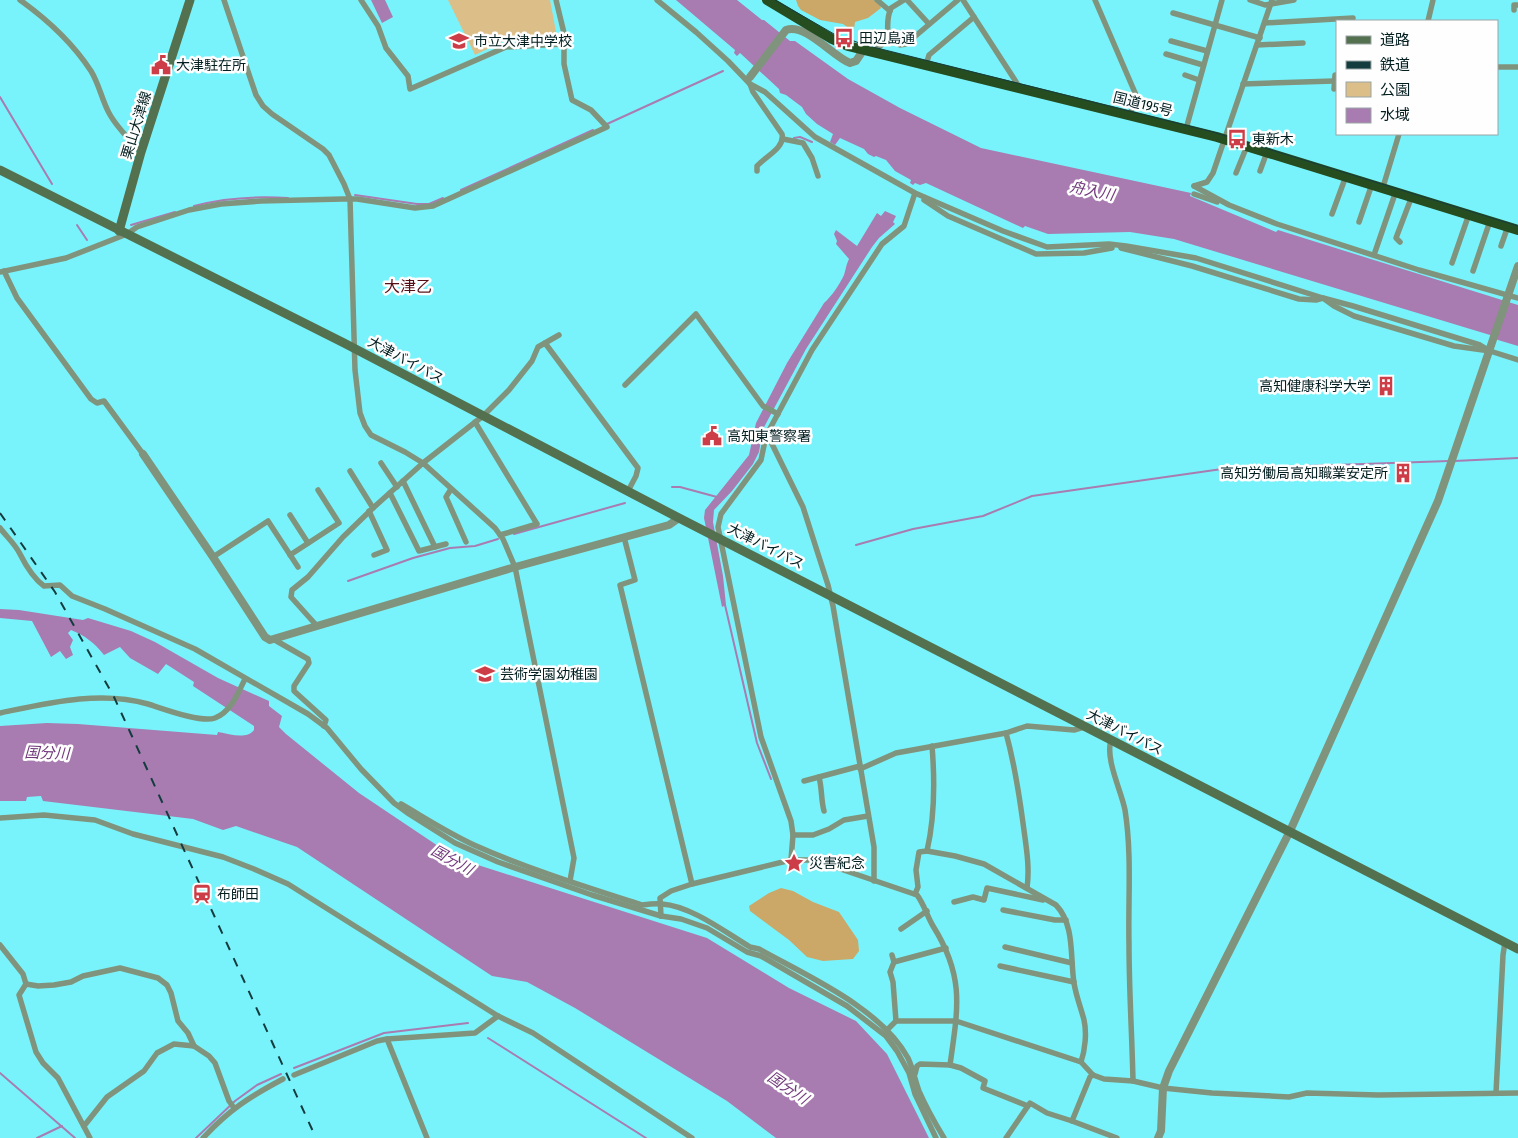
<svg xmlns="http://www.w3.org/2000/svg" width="1518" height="1138" viewBox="0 0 1518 1138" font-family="'Fira Sans Condensed','Noto Sans JP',sans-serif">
<rect width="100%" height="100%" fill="#79f3fb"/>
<polygon fill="#dcbe88" points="448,0 550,0 557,37 506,40 475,55"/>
<g fill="#cba768">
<polygon points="796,0 874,0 880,5 881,8 868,18 855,22 854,29 850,29 843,24 820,20 801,10 798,6"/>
<polygon points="781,888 793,891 813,902 839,912 858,940 859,951 853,959 823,961 807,957 789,940 750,911 749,906 769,893"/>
</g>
<g fill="#a87cb0">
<polygon points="371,0 385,0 393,17 382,23"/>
<polygon points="676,0 737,0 762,20 764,20 790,41 795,41 848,79 900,108 981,148 1191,193 1190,196 1276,232 1278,230 1518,305 1518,346 1498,340 1490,335 1174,239 1130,232 1048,234 1025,226 1023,228 926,183 920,185 915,183 913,185 910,183 911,180 895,171 886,160 876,156 874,157 868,154 864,149 840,138 835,145 830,142 833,134 817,124 806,114 802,107 786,95 780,93 779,89 740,53 737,56 734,53 735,50"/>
<path d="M 885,211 L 896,216 L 893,222 L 895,224 L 879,238 L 872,247 L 806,349 L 763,429 L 759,452 L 753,464 L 732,491 L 714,510 L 713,522 L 723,576 L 726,605 L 722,607 L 704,518 L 705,510 L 749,455 L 756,423 L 787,363 L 824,303 C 831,297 840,284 844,275 C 846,269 846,265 849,259 L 836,244 L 837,241 L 834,234 L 836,230 L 857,246 L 877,213 L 881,216 Z"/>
<path d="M 0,609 L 19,610 L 83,620 L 88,618 L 131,631 L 155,642 L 218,678 L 269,701 L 269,706 L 282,716 L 279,727 L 286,734 L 359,793 L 456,858 L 707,938 L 789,988 L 856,1021 L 887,1054 L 929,1138 L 776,1138 L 727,1101 L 575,1008 L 527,982 L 492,976 L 297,847 L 236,826 L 223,830 L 193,819 L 43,801 L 41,796 L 27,797 L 26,801 L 0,801 L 0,726 L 47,723 L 78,724 L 217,735 L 218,732 C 230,734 246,740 254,730 L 254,726 L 193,686 L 194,682 L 166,664 L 158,674 L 130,658 L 120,647 L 104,655 C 94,642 85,636 71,630 L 68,633 L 73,640 L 70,647 L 73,655 L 66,659 L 60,651 L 51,657 L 32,621 L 0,618 Z"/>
</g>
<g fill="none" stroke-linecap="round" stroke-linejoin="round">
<g stroke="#a87cb0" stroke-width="2">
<polyline points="0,97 52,184"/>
<polyline points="607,124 723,71"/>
<polyline points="794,138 800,137 812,142"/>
<polyline points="461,190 593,130"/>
<polyline points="355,195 417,204 429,204 443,198"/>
<path d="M 194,206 C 224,198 256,196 288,198"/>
<polyline points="77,225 87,240"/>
<polyline points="131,225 175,212"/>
<polyline points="1454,461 1518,458"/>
<polyline points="672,487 680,487 717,497"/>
<polyline points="514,534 625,503"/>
<polyline points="856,545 913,529 983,516 1032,496 1222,469 1449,461"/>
<polyline points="348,581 413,558 450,548 475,546 498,539"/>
<polyline points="725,605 757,743 771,779"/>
<polyline points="488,1038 646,1138"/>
<polyline points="294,1068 384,1033 468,1023"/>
<polyline points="0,1073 75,1138"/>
<polyline points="37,1138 62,1126"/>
<polyline points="196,1138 235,1101 257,1085 281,1074"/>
</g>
<g stroke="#80947d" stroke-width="5.5">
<path d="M 20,0 C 48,20 72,42 91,71 C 99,84 102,100 109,113 C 117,128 130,140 141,152"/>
<polyline points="224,0 256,95 263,106 272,114 323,149 329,155 344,184 350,199 355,370 360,413 365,426 371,435 405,452 423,463 495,528 503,539 515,567 574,858 570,881"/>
<polyline points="361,0 378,26 386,48 408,76 410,89 506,47 563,44"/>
<polyline points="657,0 696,32 728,61 750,84 765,92 815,137 915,193 1003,231 1047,247 1109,244 1126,246 1196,258 1323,298 1353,306 1480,345 1490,351"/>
<polyline points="877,0 890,11"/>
<polyline points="907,0 929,24"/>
<polyline points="963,0 1020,88"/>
<polyline points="1095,0 1136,95 1130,115"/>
<polyline points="1250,0 1265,5 1294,0"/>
<polyline points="1514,10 1514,5 1518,5"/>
<polyline points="1173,13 1260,38"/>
<polyline points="1428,21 1433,0"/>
<polyline points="1265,23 1353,18"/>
<polyline points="889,32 900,45 906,44 958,0"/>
<polyline points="1171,41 1207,51"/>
<polyline points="1257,45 1303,43"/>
<path d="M 873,51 C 897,37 882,28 891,8 L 904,0"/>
<polyline points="1166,54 1203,65"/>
<polyline points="926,65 929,55 974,17"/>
<polyline points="1497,67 1518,67"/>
<polyline points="1185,75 1199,80"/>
<path d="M 750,84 L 753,92 L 782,134 C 785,148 766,156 757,166 L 757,171"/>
<polyline points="1243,84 1334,81"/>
<polyline points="1334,89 1335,75"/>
<polyline points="1186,129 1222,0"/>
<polyline points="783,139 803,143 812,158 818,176"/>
<polyline points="1260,171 1267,152"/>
<polyline points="1236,173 1247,146"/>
<polyline points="1194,186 1229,205 1277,224 1419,270 1518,298"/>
<polyline points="1194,186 1207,182 1213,173 1272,0"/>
<polyline points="1383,187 1399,134"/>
<polyline points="1194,194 1217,202"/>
<polyline points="924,200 948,216 1036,254 1084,253 1112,248"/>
<polyline points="1332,214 1346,176"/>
<polyline points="1359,222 1372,184"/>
<polyline points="1400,242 1396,238 1412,196"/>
<polyline points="1501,246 1508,226"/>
<polyline points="1121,248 1192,266 1299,299 1316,300 1323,298 1334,306 1354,316 1454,346 1490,351 1518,360"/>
<polyline points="1375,252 1396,191"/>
<polyline points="1452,263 1469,214"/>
<polyline points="4,271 17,298 91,399 97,403 104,401 143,454"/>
<polyline points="1473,271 1490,221"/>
<polyline points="0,272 66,258 127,234 137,227 189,210 221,204 261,201 343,199 357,199 415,208 433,206 607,127 591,110 572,100 564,64 564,33 556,0"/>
<polyline points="545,343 638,468 636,476 628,491"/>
<polyline points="625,385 696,314 763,406 778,414"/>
<polyline points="475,422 537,524 500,535"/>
<polyline points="770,430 772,444 803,507 828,585 833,606 874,847 874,881"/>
<polyline points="381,463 397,487"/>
<polyline points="350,471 373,508"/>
<polyline points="403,481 435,547"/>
<polyline points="451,489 446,497 466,542"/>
<polyline points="390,493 419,551 446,544"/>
<polyline points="369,511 387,550 374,555"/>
<polyline points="290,515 308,543"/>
<path d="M 0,528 C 6,536 15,544 20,554 C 26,566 33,578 44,586 L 60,585 L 72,596 L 105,609 L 195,649 L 308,714 L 327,728 L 361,769 L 394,803 L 409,814 L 455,843 L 498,862 L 592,895 L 661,916 L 681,919 L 707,928 L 747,952 L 761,956 L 847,1006 L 886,1036 L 897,1051 L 909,1073 L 915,1094 L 936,1138"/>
<polyline points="624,537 635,580 620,585 692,884"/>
<polyline points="290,555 339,523 318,490"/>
<polyline points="213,557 268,521 298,567"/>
<polyline points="317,626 291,597 292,590 308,577 343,537 373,508 423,463 483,416 509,390 532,361 538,347 559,335"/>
<polyline points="273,639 308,659 309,663 294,686 294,691 326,720 324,726"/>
<path d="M 0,713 C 48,703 100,690 148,704 C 164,709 201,723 215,718 C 231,712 238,693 245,679"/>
<path d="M 1006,733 C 1014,762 1019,793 1023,823 C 1026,846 1030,866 1027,888"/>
<path d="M 1111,740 C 1105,759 1121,790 1125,810 C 1132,854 1128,899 1129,944 C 1129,990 1132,1035 1133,1081"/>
<path d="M 932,746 C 935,782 935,816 927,851 L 955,856 L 984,864 L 1056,905 C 1075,925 1070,957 1074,983 C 1076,996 1081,1008 1084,1020 C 1087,1033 1085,1050 1081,1062"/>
<polyline points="860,769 896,753 1006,733 1027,726 1074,730 1084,727"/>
<path d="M 819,777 C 822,788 821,800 824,811"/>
<polyline points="804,781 860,766"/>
<path d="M 401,804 C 425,818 448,833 474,845 C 528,869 586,887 642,905 C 649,904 656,903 662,904 C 691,906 725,932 750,947 L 759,949 C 807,976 881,1008 908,1058 C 913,1069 915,1080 919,1091 C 926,1107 935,1123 944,1138"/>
<polyline points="0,818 44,815 95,820 133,834 223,857 254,869 288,884 498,1016 533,1033 692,1138"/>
<polyline points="793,835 813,835 829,829 844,820 868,816"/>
<polyline points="791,860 793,835 791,821 761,737 718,527 721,514 761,460 766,436 812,350 882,244 904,226 915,193"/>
<polyline points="915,894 918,887 916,870 919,852 927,851"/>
<polyline points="954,902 973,897 984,900 987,888 1043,900"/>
<polyline points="1003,910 1055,920 1066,920"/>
<path d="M 661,916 L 660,898 L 671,891 L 692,884 L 791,860 L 814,860 L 917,895 C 924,904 927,916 933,926 C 965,977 958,1008 950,1065 L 920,1064 L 917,1066 L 915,1074"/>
<polyline points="901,929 927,911"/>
<polyline points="0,945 23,974 26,984"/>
<polyline points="1005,947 1072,963"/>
<polyline points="892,955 894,962 890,972 893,982 896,1021"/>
<polyline points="894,962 946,948"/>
<polyline points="1000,966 1074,982"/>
<polyline points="26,984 38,986 54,985 71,982 83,976 120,968 158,978 167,985 171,993 178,1021 188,1033 194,1046"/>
<polyline points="26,984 19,995 36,1052 43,1063 58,1078 90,1138"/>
<polyline points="887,1030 896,1021 956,1021 1081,1062 1093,1075 1104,1079 1133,1081 1163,1088 1212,1093 1289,1097 1307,1093 1378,1095 1518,1093"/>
<polyline points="387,1039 427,1138"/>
<polyline points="950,1065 961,1068 985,1081 983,1088 1028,1106"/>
<polyline points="294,1075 377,1041 387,1039 475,1033 498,1016"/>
<polyline points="1496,1093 1503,955 1505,942"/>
<polyline points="1072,1121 1090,1077 1093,1075"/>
<polyline points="84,1126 107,1097 144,1071 157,1053 174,1044 194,1046 209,1056 215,1063 229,1101 234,1108"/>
<path d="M 203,1138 C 229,1110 249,1097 283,1079"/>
<polyline points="1006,1138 1030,1103 1047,1113 1072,1121 1117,1138"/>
</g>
<g stroke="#80947d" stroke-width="8">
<path d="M 750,77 L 786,30 C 806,23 832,56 850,63 L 856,61 L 864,49"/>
<polyline points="143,454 213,557 265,637 270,640 515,567 669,525 679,518"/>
<polyline points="1158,1138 1161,1131 1163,1088 1169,1071 1290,831 1438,501 1518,266"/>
</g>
<g stroke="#54714f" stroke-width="9">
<polyline points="0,170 344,343 679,518 1518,949"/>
<polyline points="119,231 141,152 190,0"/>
</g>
<polyline stroke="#264d20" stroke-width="10" points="767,0 832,39 848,46 1217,137 1518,230"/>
<polyline stroke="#143c3f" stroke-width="1" points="775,0 834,34 865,45 1213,132 1518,226"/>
<polyline stroke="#143c3f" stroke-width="2" stroke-dasharray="9 9" stroke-linecap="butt" points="0,513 55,592 114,697 316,1138"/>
</g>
<defs>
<symbol id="bus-bare" viewBox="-9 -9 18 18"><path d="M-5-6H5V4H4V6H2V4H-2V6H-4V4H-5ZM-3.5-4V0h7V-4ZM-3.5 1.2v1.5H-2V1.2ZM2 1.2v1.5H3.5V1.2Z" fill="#cd3d47" stroke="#fefefe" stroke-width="2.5" paint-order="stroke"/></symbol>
<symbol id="school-bare" viewBox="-9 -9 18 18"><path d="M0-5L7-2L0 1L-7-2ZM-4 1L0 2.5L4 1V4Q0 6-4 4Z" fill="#cd3d47" stroke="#fefefe" stroke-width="2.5" paint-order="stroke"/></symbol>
<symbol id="civic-bare" viewBox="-9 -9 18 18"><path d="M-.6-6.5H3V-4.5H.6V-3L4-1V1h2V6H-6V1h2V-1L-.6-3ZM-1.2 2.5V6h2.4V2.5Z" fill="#cd3d47" stroke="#fefefe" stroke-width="2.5" paint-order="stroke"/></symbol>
<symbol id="building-bare" viewBox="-9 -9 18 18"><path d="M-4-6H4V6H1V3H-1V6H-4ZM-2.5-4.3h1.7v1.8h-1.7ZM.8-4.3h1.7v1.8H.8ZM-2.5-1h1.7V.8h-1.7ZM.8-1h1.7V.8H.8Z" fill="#cd3d47" stroke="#fefefe" stroke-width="2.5" paint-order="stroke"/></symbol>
<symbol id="sight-bare" viewBox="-9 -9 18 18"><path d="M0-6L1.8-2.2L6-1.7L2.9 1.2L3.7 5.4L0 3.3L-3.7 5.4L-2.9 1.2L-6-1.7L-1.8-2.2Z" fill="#cd3d47" stroke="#fefefe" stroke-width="2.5" paint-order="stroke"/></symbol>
<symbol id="station-bare" viewBox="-9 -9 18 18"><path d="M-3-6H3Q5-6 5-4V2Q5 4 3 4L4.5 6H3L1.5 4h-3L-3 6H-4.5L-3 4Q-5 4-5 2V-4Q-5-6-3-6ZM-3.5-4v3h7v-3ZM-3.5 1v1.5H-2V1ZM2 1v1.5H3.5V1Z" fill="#cd3d47" stroke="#fefefe" stroke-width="2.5" paint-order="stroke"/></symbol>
</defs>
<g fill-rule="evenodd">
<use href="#bus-bare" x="830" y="24" width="28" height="28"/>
<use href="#school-bare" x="445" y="27" width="28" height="28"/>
<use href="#civic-bare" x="147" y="51" width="28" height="28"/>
<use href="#bus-bare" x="1223" y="125" width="28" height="28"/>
<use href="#building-bare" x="1372" y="372" width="28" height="28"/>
<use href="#civic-bare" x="698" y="422" width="28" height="28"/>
<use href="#building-bare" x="1389" y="459" width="28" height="28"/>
<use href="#school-bare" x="471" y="660" width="28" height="28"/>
<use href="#sight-bare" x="780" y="849" width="28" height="28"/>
<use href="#station-bare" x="188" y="880" width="28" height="28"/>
</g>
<g text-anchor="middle" stroke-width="5" stroke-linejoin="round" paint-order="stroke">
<g font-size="14" fill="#031e20" stroke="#fefefe" text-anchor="start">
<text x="859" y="43">田辺島通</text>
<text x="474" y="46">市立大津中学校</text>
<text x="176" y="70">大津駐在所</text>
<text x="1252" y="144">東新木</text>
<text x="1371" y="391" text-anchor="end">高知健康科学大学</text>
<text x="727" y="441">高知東警察署</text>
<text x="1388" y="478" text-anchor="end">高知労働局高知職業安定所</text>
<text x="500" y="679">芸術学園幼稚園</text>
<text x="809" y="868">災害紀念</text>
<text x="217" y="899">布師田</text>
</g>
<g font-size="14" fill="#031e20" stroke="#fefefe">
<text transform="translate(1143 104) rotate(14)" y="5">国道195号</text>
<text transform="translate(136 125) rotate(-73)" y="5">栗山大津線</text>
<text transform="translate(406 360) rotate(28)" y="5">大津バイパス</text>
<text transform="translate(766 546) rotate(27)" y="5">大津バイパス</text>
<text transform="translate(1125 732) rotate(27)" y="5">大津バイパス</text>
</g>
<g font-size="15" font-style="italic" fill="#71397b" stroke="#fefefe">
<text transform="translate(1092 191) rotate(11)" y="5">舟入川</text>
<text transform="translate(47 753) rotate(2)" y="5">国分川</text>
<text transform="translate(452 860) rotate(29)" y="5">国分川</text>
<text transform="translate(788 1088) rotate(34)" y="5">国分川</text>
</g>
<g font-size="16" fill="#550f16" stroke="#fefefe">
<text x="408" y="292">大津乙</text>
</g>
</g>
<rect x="1336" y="20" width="162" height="115" fill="#fefefe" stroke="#9aa4a5"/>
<rect x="1346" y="36" width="25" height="8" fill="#54714f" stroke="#9aa4a5"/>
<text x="1380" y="45" font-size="15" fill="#031e20">道路</text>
<rect x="1346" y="61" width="25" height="8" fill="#143c3f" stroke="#9aa4a5"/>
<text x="1380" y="70" font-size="15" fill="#031e20">鉄道</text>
<rect x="1346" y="82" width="25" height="15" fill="#dcbe88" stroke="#9aa4a5"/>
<text x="1380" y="95" font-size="15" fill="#031e20">公園</text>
<rect x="1346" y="108" width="25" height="15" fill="#a87cb0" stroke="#9aa4a5"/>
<text x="1380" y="120" font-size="15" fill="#031e20">水域</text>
</svg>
